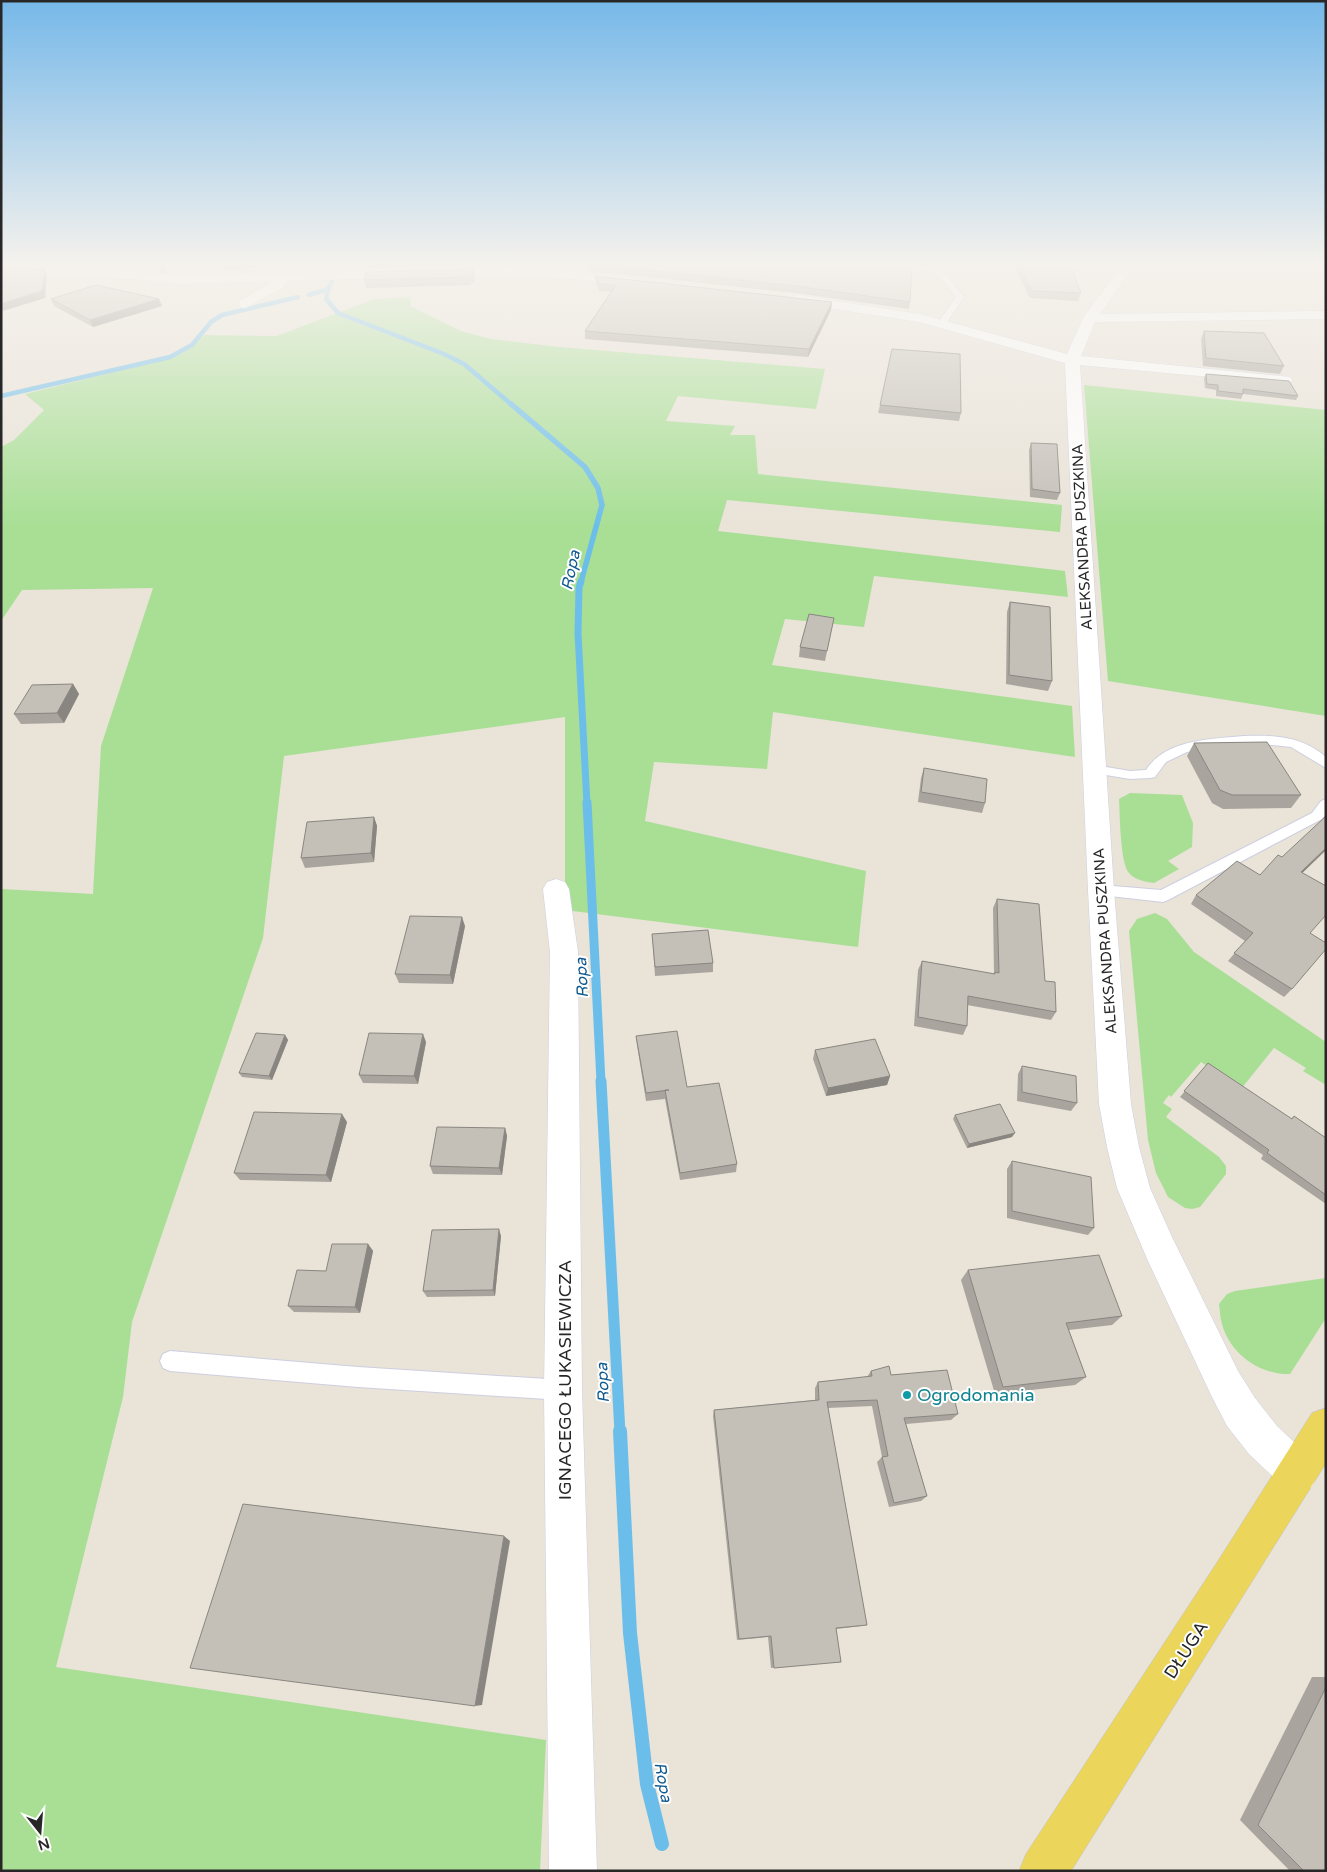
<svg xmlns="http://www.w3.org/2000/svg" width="1327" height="1872" viewBox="0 0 1327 1872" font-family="'Varela Round',sans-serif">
<rect width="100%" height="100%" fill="#e9e3d8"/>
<g fill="#a8df95">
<polygon points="498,264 556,264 556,271 498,269"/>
<polygon points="411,297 410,306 461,331 491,339 559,347 825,369 816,409 678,396 666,421 735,426 730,435 755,435 758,474 1062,505 1060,532 727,500 718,531 1065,571 1068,597 874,576 864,627 785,619 772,665 1072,706 1075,757 773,712 767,769 654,762 645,821 866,871 858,947 565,910 565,717 284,756 263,938 132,1322 123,1397 56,1667 546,1740 540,1871 1,1871 1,889 93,894 101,746 153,588 22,590 1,621 1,447 14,440 44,410 25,394 172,358 192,347 204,335 277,336 374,299"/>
<polygon points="1084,385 1326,410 1326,716 1108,681"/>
<path d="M 1130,793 L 1182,795 L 1193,823 L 1192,847 L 1168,861 L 1179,869 L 1154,883 C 1146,882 1135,880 1129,873 C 1120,863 1120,815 1119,799 Z"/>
<polygon points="1155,913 1167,919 1194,952 1326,1042 1326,1085 1303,1071 1306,1068 1274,1048 1241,1089 1201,1062 1171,1097 1169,1095 1163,1103 1172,1109 1166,1117 1219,1157 1226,1166 1226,1174 1200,1207 1192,1209 1185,1208 1168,1197 1156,1173 1148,1140 1129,931 1137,919"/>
<path d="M 1326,1278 L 1326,1318 L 1290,1374 C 1260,1375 1230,1354 1222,1324 C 1220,1318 1220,1311 1219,1304 L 1227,1294 L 1235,1291 Z"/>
</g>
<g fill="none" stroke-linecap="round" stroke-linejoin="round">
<g stroke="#6cbeea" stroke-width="4.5">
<polyline points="158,264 162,267 165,276"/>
<polyline points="340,264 328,289 326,299 338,313 444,354 464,364 512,405"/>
<polyline points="309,295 328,289"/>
<polyline points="1,396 170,357 192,345 211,322 222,315 298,297"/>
</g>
<polyline stroke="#6cbeea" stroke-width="5.5" points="511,404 585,467 598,488 602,505 581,582"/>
<polyline stroke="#6cbeea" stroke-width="7" points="581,581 579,588 578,633 587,804"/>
<polyline stroke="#6cbeea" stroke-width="9" points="587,802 601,1082"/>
<polyline stroke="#6cbeea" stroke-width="11" points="601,1081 620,1433"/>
<polyline stroke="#6cbeea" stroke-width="14" points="620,1431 630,1633 647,1784 662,1844"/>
<defs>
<g id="service">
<path d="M 884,264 C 898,264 922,263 936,268 C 947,273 956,288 964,297 L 945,325 L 939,325 L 938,323 L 956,297 L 942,279 L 932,272 L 887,266 Z"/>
<path d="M 1244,736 C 1275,735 1301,736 1326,757 L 1326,768 L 1291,747 L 1263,744 L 1223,746 L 1187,752 L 1166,762 L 1155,777 L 1150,778 L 1130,779 L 1094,773 L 1089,772 L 1088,769 L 1089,766 L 1094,765 L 1130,771 L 1146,770 C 1166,739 1211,739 1244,736 Z"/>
<polygon points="1326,799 1326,814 1322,819 1168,900 1163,902 1101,895 1096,894 1094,890 1096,886 1101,885 1161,890 1312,813 1321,801"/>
<polygon points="170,1351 358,1367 563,1380 570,1383 573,1390 570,1397 563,1400 358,1387 170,1371 163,1368 160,1361 163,1354"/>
</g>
<g id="minor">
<polygon points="1,264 89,267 182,276 479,267 544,268 634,278 640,282 634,286 544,276 479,275 287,281 283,288 245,308 240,307 238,304 240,301 274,281 182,284 89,275 1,271"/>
<polygon points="1123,264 1135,264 1100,314 1326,311 1326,319 1095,322 1081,356 1290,377 1292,380 1290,383 1285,384 1080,365 1114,890 1131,1104 1139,1147 1150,1188 1172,1237 1238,1371 1255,1398 1277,1426 1312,1459 1318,1473 1312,1487 1298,1493 1284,1487 1249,1454 1227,1426 1212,1397 1148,1261 1117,1188 1107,1147 1099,1104 1088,890 1065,363 919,322 796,303 789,299 796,295 920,314 1067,354 1083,318"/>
<polygon points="556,879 565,882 569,889 578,952 582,1390 597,1871 549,1871 544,1390 550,952 543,889 547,882"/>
</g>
<polygon id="primary" points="1326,1408 1326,1463 1071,1871 1019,1871 1026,1854 1218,1561 1312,1413"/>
</defs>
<use href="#service" stroke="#cdcfe0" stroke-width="2"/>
<use href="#minor" stroke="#cdcfe0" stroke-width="1"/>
<use href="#primary" stroke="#c3c3c3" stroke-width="1"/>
<use href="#service" fill="#fff" fill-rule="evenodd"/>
<use href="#minor" fill="#fff" fill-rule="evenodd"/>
<use href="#primary" fill="#ebd65b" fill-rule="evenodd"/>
</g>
<g fill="#a9a59e">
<polygon points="221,264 258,264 256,268 223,269"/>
<polygon points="370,264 474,264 474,265 370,268"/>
<polygon points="587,264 907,264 910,302 909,309 795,293 590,271"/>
<polygon points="1013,264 1070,264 1081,293 1078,301 1030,298"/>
<polygon points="474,269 475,283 471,283 471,285 366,288 364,280"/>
<polygon points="595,276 832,302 831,310 808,357 585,339 585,331 611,292 599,291 596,283"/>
<polygon points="51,299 159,299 162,306 93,327 54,306"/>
<polygon points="1204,331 1284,366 1280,374 1203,366 1201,339"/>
<polygon points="1206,374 1298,396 1296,400 1243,394 1241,399 1216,396 1216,390 1205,388 1204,378"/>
<polygon points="880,405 961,413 959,421 878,413"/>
<polygon points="1031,443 1060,493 1057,500 1030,497 1029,450"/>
<polygon points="1010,602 1052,681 1048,691 1006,684 1007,612"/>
<polygon points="834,618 825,661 799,657 800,647"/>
<polygon points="73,684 79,694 64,723 21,724 14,714"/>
<polygon points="1194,743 1301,795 1291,808 1223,809 1212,803 1187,756"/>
<polygon points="924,768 985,803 982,813 918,802 921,778"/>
<polygon points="374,817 377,826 374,862 305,868 301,858"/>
<polygon points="1326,850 1302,873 1310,933 1292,989 1284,997 1228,961 1245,941 1191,904 1196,895 1260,875 1282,857"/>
<polygon points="997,899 1045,981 1056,1012 1051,1020 967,1005 967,1026 963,1035 914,1026 918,970 922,961 994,974 993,908"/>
<polygon points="465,926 453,984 399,983 395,974"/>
<polygon points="652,934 713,963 713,972 655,976"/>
<polygon points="285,1035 288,1040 272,1080 242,1077 239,1073"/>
<polygon points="636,1036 687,1087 737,1164 736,1172 680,1180 665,1099 646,1101 637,1045"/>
<polygon points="426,1042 418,1084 363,1083 359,1075"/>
<polygon points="815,1050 890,1076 887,1085 826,1096 813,1059"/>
<polygon points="1208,1063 1291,1119 1294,1116 1326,1138 1326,1204 1261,1159 1263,1155 1180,1097"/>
<polygon points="1022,1066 1077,1103 1071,1111 1017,1101 1018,1074"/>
<polygon points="955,1115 1012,1137 967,1148 953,1119"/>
<polygon points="347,1122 331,1182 240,1180 234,1173"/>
<polygon points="505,1128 507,1136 502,1175 433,1174 430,1166"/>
<polygon points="1012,1161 1094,1228 1088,1235 1007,1218 1007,1169"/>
<polygon points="501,1236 495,1296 427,1297 423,1291"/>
<polygon points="368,1244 373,1251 360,1313 294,1312 288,1306 326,1271"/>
<polygon points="968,1270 1122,1316 1112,1325 1069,1330 1086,1377 1075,1385 995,1394 961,1280"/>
<polygon points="871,1371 891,1375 958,1414 951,1420 906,1424 927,1496 921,1501 889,1507 877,1462 882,1457 872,1406 828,1408 867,1625 862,1626 836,1629 841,1662 771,1668 768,1637 737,1640 713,1416 714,1410 815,1400 815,1388 818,1382 867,1377"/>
<polygon points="1312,1677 1326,1677 1326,1871 1290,1871 1240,1820"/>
</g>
<g fill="#898681">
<polygon points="45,269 47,275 45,298 3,311 1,306 1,304"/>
<polygon points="159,299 162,306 93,327 90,320"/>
<polygon points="832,302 831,310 808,357 809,349"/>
<polygon points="73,684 79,694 64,723 57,713"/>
<polygon points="374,817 377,826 374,862 371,853"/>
<polygon points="1326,848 1326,850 1294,881 1301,872"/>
<polygon points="462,917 465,926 453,984 450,975"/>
<polygon points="423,1034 426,1042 418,1084 414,1076"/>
<polygon points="285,1035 288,1040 272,1080 269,1076"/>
<polygon points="890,1076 887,1085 826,1096 828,1088"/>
<polygon points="342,1114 347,1122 331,1182 326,1175"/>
<polygon points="505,1128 507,1136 502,1175 499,1168"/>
<polygon points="1015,1133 1012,1137 967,1148 969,1144"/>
<polygon points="499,1229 501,1236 495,1296 493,1290"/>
<polygon points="368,1244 373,1251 360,1313 355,1307"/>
<polygon points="504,1536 510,1541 482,1705 475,1706"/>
</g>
<g fill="#c4c0b8" stroke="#898681">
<polygon points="590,264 907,264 912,265 910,302 796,286"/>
<polygon points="1018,264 1070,264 1081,293 1032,291"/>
<polygon points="1,267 45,269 42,291 1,304"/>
<polygon points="474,269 474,275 470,275 470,277 364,280 366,272"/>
<polygon points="595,276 832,302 809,349 585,331 616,285 599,284"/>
<polygon points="96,285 159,299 90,320 51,299"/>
<polygon points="1204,331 1264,333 1284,366 1206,358"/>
<polygon points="892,349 960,354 961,413 880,405"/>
<polygon points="1206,374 1289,381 1298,396 1243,389 1243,394 1218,391 1218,385 1207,384"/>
<polygon points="1031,443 1057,444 1060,493 1032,489"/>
<polygon points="1010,602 1050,607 1052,681 1009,675"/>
<polygon points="809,614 834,618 827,651 800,647"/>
<polygon points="73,684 57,713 14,714 32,685"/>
<polygon points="1267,742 1301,795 1232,795 1220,790 1194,743"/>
<polygon points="924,768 987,779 985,803 921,792"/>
<polygon points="1326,816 1326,848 1301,872 1326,886 1326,915 1310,933 1326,943 1326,949 1292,989 1234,953 1253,933 1196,895 1237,861 1260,875 1278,855 1282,857"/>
<polygon points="374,817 371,853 301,858 307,822"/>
<polygon points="997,899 1039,904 1045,981 1055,982 1056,1012 968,996 967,1026 918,1017 922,961 995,974 995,972 999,973"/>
<polygon points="410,916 462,917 450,975 395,974"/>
<polygon points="708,930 713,963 655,967 652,934"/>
<polygon points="677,1031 687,1087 719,1083 737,1164 680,1173 665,1090 669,1090 646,1093 636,1036"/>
<polygon points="256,1033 285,1035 269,1076 239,1073"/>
<polygon points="369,1033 423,1034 414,1076 359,1075"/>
<polygon points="875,1039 890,1076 828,1088 815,1050"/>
<polygon points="1208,1063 1292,1119 1294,1116 1326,1138 1326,1195 1267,1153 1269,1150 1184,1091"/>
<polygon points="1022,1066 1076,1076 1077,1103 1022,1092"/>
<polygon points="1000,1104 1015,1133 969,1144 955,1115"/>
<polygon points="254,1112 342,1114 326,1175 234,1173"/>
<polygon points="437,1127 505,1128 499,1168 430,1166"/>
<polygon points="1012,1161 1091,1177 1094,1228 1012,1211"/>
<polygon points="499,1229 493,1290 423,1291 432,1230"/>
<polygon points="332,1244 368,1244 355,1307 288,1306 297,1270 326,1271"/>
<polygon points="1099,1255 1122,1316 1066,1323 1086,1377 1003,1387 968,1270"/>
<polygon points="889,1366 891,1375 947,1370 958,1414 904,1418 927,1496 894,1503 882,1457 888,1456 877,1400 827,1402 867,1625 836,1628 841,1662 774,1668 771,1636 739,1639 714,1410 819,1400 818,1382 872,1376 871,1371"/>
<polygon points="243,1504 504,1536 475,1706 190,1668"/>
<polygon points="1326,1687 1326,1871 1304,1871 1258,1825"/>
</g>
<linearGradient id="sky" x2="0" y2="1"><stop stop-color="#76b8e9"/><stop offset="0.5" stop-color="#f5f2ed"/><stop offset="1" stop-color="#f5f2ed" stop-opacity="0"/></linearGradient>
<rect width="1327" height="526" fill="url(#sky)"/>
<circle fill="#0f9aa8" stroke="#fff" stroke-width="2" cx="907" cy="1395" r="5"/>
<g text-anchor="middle" stroke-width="4" stroke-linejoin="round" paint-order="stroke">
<g font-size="15" fill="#272727" stroke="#fff">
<text transform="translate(1082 537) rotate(-93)" y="5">ALEKSANDRA PUSZKINA</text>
<text transform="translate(1105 941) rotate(-94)" y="5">ALEKSANDRA PUSZKINA</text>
</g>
<g font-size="16" font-style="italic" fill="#115a90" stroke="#fff">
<text transform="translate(570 570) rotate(-78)" y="6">Ropa</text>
<text transform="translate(581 978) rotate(-93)" y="6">Ropa</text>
<text transform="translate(602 1383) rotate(-93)" y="6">Ropa</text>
<text transform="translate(664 1782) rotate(80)" y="6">Ropa</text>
</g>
<g font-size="18" fill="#272727" stroke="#fff">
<text transform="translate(565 1380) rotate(-90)" y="6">IGNACEGO ŁUKASIEWICZA</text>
<text transform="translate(1186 1650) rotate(-57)" y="6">DŁUGA</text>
</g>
<g font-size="18" fill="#0d838f" stroke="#fff" text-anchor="start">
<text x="917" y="1401">Ogrodomania</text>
</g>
</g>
<rect width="1327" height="1872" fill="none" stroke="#272727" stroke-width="5"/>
<g transform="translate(40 1832) rotate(163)" stroke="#ffffff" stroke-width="4" paint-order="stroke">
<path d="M0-4L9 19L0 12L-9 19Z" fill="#272727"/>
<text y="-8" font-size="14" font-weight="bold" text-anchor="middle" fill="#272727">N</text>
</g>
</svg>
